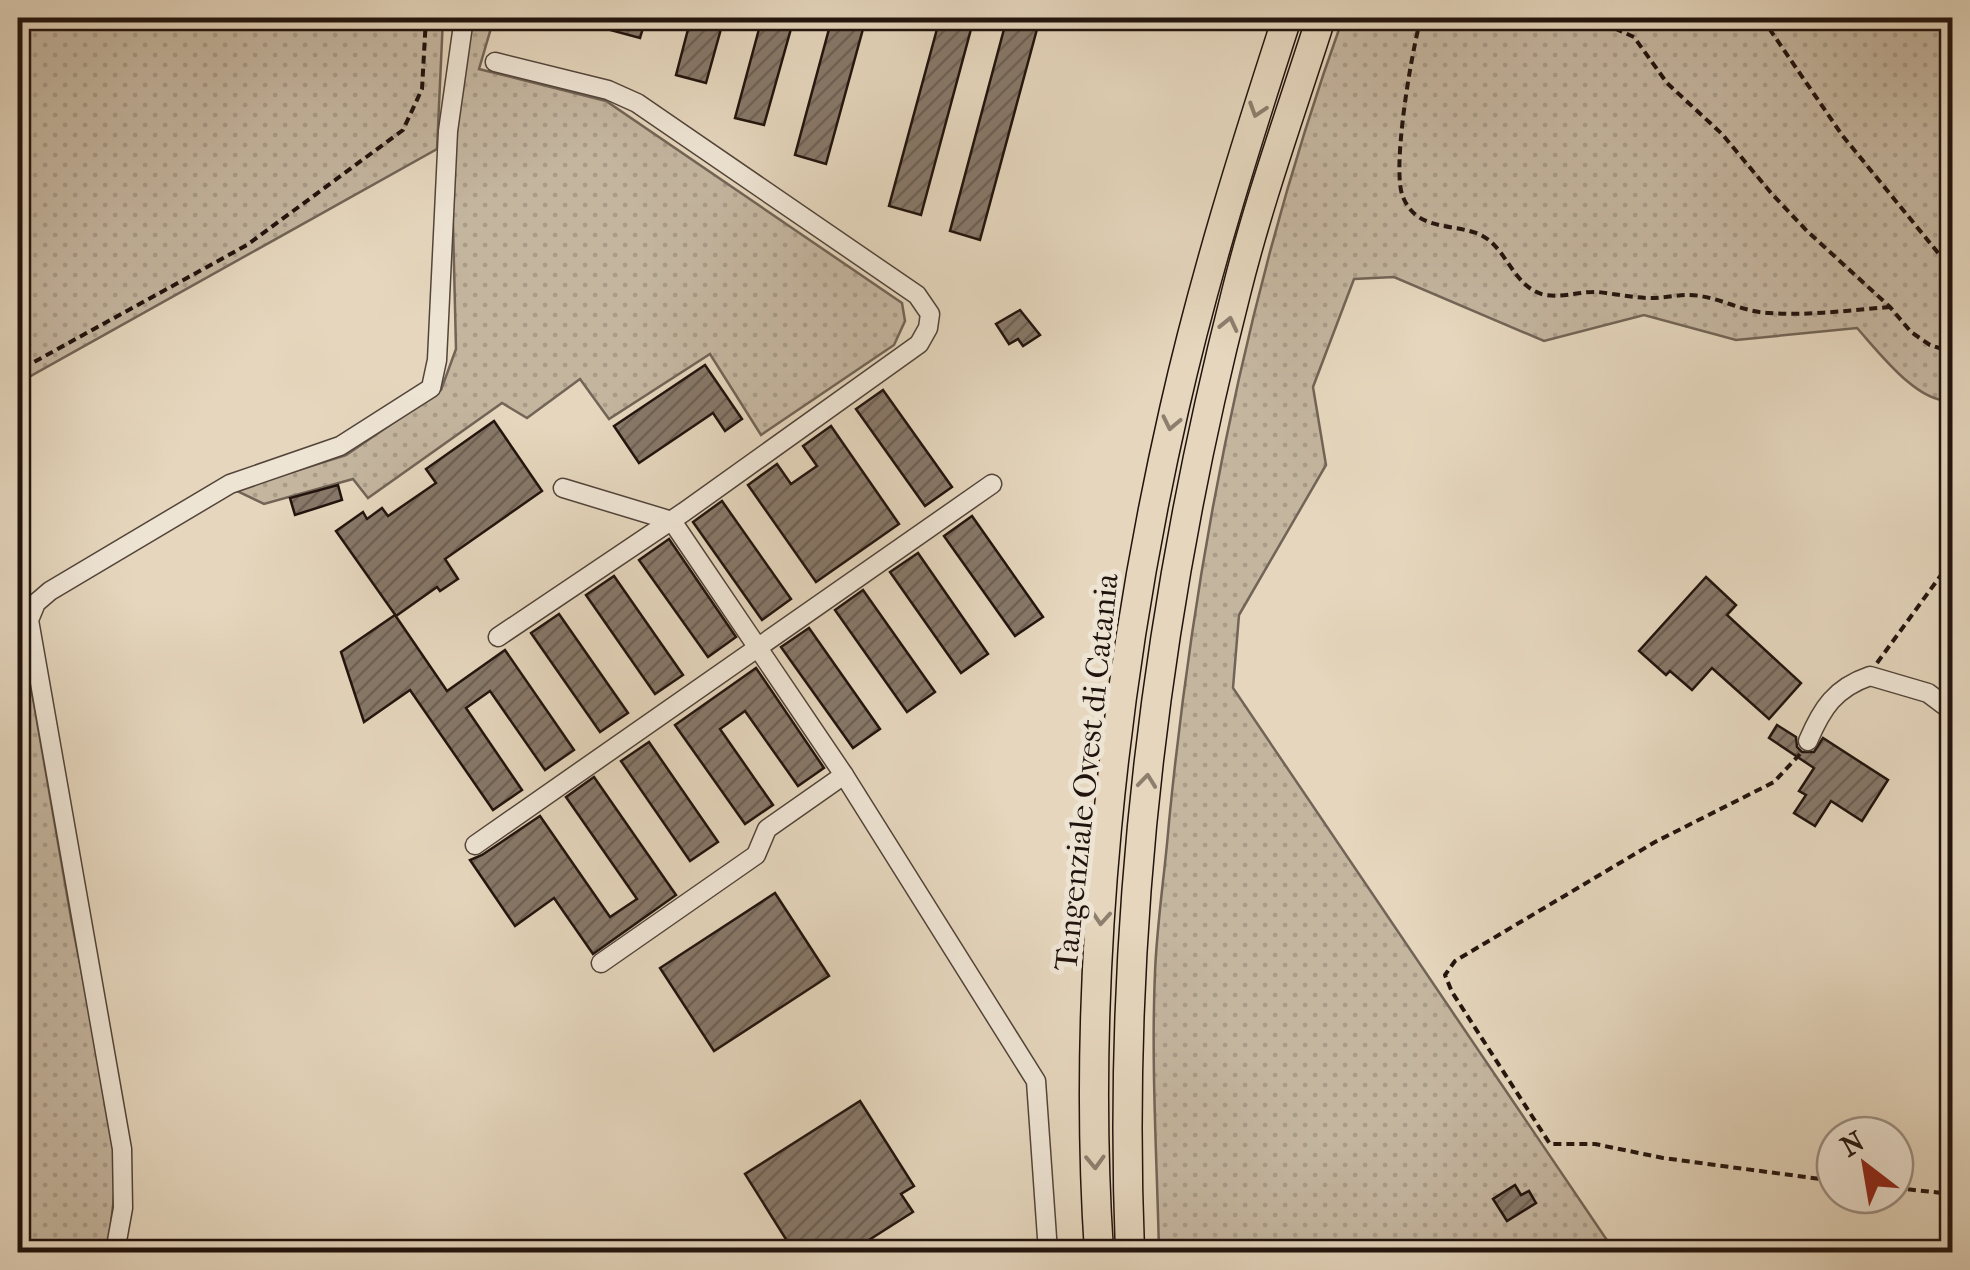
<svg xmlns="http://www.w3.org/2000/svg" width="1970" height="1270" viewBox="0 0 1970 1270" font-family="'IM FELL French Canon',serif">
<defs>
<pattern id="green-dots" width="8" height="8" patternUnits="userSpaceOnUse" patternTransform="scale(2.5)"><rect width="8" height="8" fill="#c4b59f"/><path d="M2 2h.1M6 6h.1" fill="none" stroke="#a89b88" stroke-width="1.8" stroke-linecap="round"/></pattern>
<pattern id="building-hatch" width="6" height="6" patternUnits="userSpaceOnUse" patternTransform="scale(2.5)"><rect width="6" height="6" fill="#877869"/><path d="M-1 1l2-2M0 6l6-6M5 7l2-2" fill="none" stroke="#6e6155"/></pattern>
</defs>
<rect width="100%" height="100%" fill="#e5d6bd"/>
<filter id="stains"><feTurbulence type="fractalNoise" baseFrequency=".002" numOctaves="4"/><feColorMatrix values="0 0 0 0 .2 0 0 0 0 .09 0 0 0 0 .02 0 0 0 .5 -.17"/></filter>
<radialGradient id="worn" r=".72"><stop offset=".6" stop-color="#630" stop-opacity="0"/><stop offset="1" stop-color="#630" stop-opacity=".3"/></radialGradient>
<g fill="url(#green-dots)" stroke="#726456" stroke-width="2.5">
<polygon points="18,18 443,18 437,149 18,383"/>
<polygon points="472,18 494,18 479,69 606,101 902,303 905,321 894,345 761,435 710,354 609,419 580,379 527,418 502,403 368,498 353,479 264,504 235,490 346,455 441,390 456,349 452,182 463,67"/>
<path d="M 1343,18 L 1952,18 L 1952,400 C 1919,406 1877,350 1857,328 L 1736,340 L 1644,315 L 1544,341 L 1394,277 L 1354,279 L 1313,387 L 1326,465 L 1239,615 L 1233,688 L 1615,1252 L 1159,1252 C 1157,1160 1151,1065 1155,972 C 1157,922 1165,872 1169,822 C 1196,548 1250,276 1343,18 Z"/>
<polygon points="18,577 26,583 19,617 71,918 110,1116 116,1178 108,1252 18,1252"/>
</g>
<g fill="url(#building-hatch)" stroke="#21130d" stroke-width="2.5">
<polygon points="614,18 646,18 640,38 610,30"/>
<polygon points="691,18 724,18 706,83 676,75"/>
<polygon points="762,18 794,18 764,125 735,118"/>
<polygon points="832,18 866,18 826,164 795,155"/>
<polygon points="940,18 974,18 921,215 889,206"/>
<polygon points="1007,18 1040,18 980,240 950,231"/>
<polygon points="1020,310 1040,335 1023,346 1018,339 1009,344 996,324"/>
<polygon points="705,365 742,419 725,431 713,413 639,463 614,426"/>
<polygon points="883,390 952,487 925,506 856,409"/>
<polygon points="494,421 542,491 445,559 458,579 440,591 437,587 396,616 336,531 363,512 367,519 382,508 388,516 436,483 426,469"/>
<polygon points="831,426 899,524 816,582 748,485 777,464 791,484 817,466 803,446"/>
<polygon points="338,485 342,500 295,515 290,498"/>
<polygon points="722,501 791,599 762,620 693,522"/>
<polygon points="972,516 1043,617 1015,636 944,536"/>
<polygon points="669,539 736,637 708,657 639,560"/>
<polygon points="918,553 988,654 961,673 890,572"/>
<polygon points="614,576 683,675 655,694 586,595"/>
<polygon points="1706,577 1736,605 1727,615 1801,683 1769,719 1712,668 1692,690 1670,671 1666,675 1639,651"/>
<polygon points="863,590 935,692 907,712 835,610"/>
<polygon points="559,614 628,713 600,732 531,633"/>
<polygon points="395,615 447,691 505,650 574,750 545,770 490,691 466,708 522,790 493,810 410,690 364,722 341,652"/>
<polygon points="809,628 880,729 853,748 781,647"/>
<polygon points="756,668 824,768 798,786 745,711 720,729 773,805 745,824 675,725"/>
<polygon points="1777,725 1796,737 1797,747 1802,752 1814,752 1823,738 1888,780 1862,821 1831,801 1815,826 1794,813 1806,795 1799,791 1814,768 1769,738"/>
<polygon points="649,742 718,842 690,861 621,761"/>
<polygon points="594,777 676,895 593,954 554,898 515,926 470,860 482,855 540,816 610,917 637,899 566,797"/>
<polygon points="775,893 829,976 714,1051 660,968"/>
<polygon points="860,1101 914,1186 901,1194 913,1212 850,1252 820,1252 816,1247 808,1252 794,1252 745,1174"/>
<polygon points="1515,1185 1521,1195 1529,1191 1536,1203 1507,1221 1493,1199"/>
</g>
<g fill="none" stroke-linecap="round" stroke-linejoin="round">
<defs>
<g id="minor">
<polyline points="495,62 608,90 637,103 917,295 930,314 928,328 919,344 684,512 498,637"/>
<polyline points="563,488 672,521 844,775 1036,1081 1048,1252"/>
<path d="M 1808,741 C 1822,708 1835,688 1870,676 L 1928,693 L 1952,711"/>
<polyline points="475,845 992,484"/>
<polyline points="601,963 756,855 767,829 844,775"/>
<polyline points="115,1252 123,1208 122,1149 29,620 36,603 50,591 230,484 340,446 431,388 437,360 448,131 464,18"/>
</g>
<g id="highway">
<path d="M 1099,1252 C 1081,979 1113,678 1174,410 C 1204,277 1245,147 1287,18"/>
<path d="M 1130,1252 C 1117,929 1156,606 1236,293 C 1259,200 1292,109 1321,18"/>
</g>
</defs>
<use href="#minor" stroke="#524439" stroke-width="21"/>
<use href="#highway" stroke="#21130d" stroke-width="31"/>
<g stroke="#21130d" stroke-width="4" stroke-dasharray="8 5" stroke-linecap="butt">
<path d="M 1421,18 C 1412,49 1391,170 1403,197 C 1416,229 1447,224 1473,232 C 1507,241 1510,287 1545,295 C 1563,298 1581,291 1598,292 C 1616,294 1633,298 1651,298 C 1663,298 1676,295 1688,295 C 1716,295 1741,312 1769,313 C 1809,316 1851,310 1890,307"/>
<polyline points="1591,18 1634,37 1667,83 1722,134 1772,194 1807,231 1890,307 1911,332 1930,345 1952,352"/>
<polyline points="1762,18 1842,135 1952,270"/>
<polyline points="18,321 30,341 23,368 18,371"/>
<polyline points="23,368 247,245 403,130 422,89 426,18"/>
<polyline points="1877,663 1952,560"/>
<polyline points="1800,754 1774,782 1655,842 1455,961 1445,975 1452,992 1550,1144 1595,1144 1663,1158 1835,1181"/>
<polyline points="1895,1188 1952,1194"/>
</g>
<use href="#minor" stroke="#eee4d4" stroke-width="18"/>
<use href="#highway" stroke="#e5d6bd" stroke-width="28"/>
</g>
<defs><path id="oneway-chevron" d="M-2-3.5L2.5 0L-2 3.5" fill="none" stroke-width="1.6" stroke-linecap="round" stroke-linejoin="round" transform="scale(2.5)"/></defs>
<g stroke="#8d7e6e">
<use href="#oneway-chevron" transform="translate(1257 110) rotate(108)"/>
<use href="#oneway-chevron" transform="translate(1229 324) rotate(-77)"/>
<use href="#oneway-chevron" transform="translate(1171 423) rotate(102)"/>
<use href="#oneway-chevron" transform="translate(1147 781) rotate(-84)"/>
<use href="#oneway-chevron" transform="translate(1101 918) rotate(94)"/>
<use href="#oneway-chevron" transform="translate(1095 1162) rotate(88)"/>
</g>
<g text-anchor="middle" stroke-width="10" stroke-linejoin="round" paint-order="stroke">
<g font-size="32" fill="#21130d" stroke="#eee4d4">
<text transform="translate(1086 772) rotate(-84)" y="11">Tangenziale Ovest di Catania</text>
</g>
</g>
<rect width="1970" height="1270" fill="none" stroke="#e5d6bd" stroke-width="60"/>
<rect x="20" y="20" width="1930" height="1230" fill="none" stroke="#21130d" stroke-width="5"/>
<rect x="30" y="30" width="1910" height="1210" fill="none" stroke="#21130d" stroke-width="2.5"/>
<g transform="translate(1865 1165) rotate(329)"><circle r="48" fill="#eee4d4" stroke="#9c9084" stroke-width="2.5"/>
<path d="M0-8L18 38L0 25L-18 38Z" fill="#8f2418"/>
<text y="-15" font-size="28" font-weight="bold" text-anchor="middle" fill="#21130d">N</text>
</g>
<rect width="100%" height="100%" filter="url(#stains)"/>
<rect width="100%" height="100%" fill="url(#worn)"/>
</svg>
